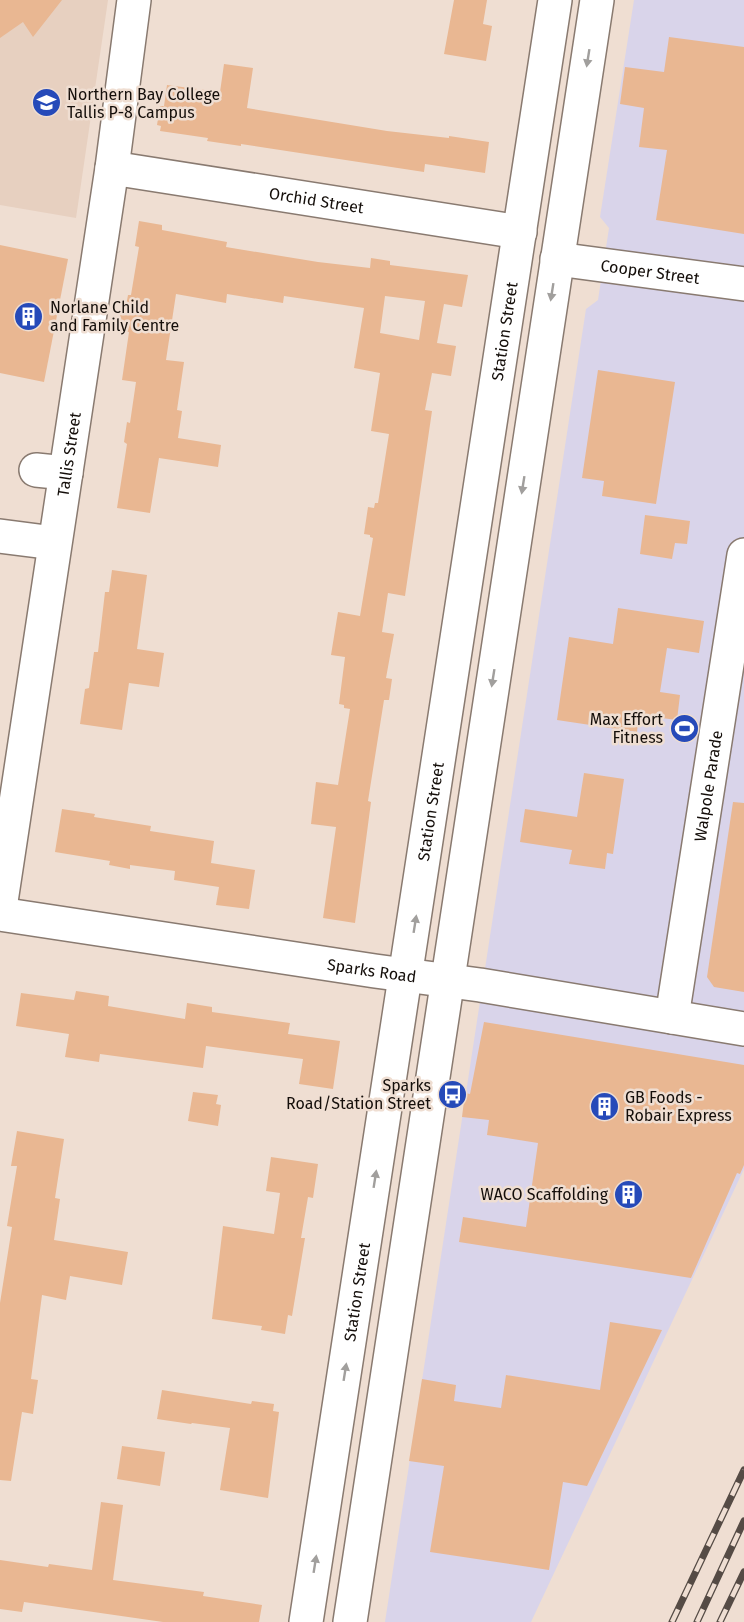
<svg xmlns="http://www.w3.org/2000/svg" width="744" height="1622" viewBox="0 0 744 1622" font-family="'Fira Sans',sans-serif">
<rect width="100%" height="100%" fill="#efded2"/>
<polygon fill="#e7d0c0" points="0,0 108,0 76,218 0,205"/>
<polygon fill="#d9d4ea" points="634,0 744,0 744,1169 531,1622 385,1622 586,309 598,300 609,228 600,217"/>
<g fill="#e9b792" fill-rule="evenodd">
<polygon points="0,0 62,0 33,37 23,22 0,38"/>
<polygon points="454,0 487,0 483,24 492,26 486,61 444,54"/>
<polygon points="669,37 744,47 744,234 656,220 667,150 639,147 644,108 620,104 625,67 664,72"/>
<polygon points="224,64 253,68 247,108 387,131 449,138 449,136 489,142 485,173 425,164 424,172 241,144 241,146 207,141 208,138 160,131 161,126 157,125 160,106 164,106 167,85 220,92"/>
<path d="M 139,221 L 162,225 L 162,230 L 227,242 L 226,247 L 318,262 L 370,268 L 371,258 L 390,261 L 390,265 L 468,275 L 462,307 L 444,304 L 437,343 L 456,346 L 451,376 L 432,373 L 425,410 L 432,411 L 405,596 L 388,593 L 382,632 L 394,634 L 386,678 L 392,679 L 389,700 L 384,700 L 368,801 L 371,802 L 355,923 L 323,918 L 336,827 L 311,824 L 316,782 L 338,785 L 350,709 L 344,708 L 344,705 L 339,704 L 345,657 L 331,655 L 338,612 L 360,616 L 373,538 L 370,537 L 370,535 L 364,534 L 368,507 L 374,508 L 375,503 L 378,503 L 389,434 L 371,431 L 380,373 L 354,368 L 364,308 L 284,296 L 283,303 L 227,294 L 226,303 L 176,294 L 166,360 L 184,362 L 177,410 L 182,411 L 178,438 L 221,445 L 218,467 L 159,458 L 150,513 L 117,508 L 127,444 L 124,442 L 127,422 L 130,423 L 136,382 L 122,380 L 129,332 L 118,330 L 122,305 L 126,306 L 128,295 L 131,295 L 139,247 L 135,246 ZM 385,296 L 425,301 L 419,340 L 380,333 Z"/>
<polygon points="0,245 68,259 44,382 0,373"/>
<polygon points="598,370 675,382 656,504 602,496 604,481 582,478"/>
<polygon points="645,515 690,521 687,544 675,543 672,559 640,554"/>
<polygon points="112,570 147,575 137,649 164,653 159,687 129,683 122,730 80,724 85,689 89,688 94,652 98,652 105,592 109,592"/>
<polygon points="618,608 704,621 699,653 667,648 660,692 680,695 677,720 639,715 637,732 557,720 569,637 613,644"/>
<polygon points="584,773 624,779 613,854 607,853 605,869 569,864 572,850 520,842 525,809 577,817"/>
<polygon points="733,802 744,803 744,992 714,987 707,977"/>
<polygon points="62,809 95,814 94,817 151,826 150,831 214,841 211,863 255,870 249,909 216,905 219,887 174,880 175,871 130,865 130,869 109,865 110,861 55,852"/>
<polygon points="76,991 109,996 108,1006 185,1019 187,1003 212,1007 212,1012 290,1023 288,1034 340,1041 333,1089 299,1084 303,1059 206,1046 203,1068 100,1054 99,1062 65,1057 69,1034 16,1026 21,993 74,1000"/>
<polygon points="484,1022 744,1065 744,1165 740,1174 737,1173 691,1278 459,1242 463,1217 526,1227 538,1143 487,1135 489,1120 462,1117 465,1093 470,1094"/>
<polygon points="193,1092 218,1095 216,1104 221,1105 218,1126 188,1121"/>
<polygon points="17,1131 64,1139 55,1198 60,1199 54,1240 128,1252 122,1285 70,1276 66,1300 42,1295 31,1379 38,1380 33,1414 22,1412 11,1481 0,1480 0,1303 12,1227 7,1226 17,1166 11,1166"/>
<polygon points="271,1157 318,1164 313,1198 308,1197 301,1238 305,1238 292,1316 288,1315 285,1334 261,1330 262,1326 212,1319 223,1226 274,1234 280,1193 266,1191"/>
<polygon points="610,1322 662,1330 587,1486 563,1482 549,1570 430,1552 444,1466 409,1461 422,1379 456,1385 454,1401 501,1408 506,1375 600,1390"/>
<polygon points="162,1390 251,1404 252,1401 274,1404 273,1411 279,1412 268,1498 220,1490 230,1428 192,1423 191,1424 157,1419"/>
<polygon points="122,1446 165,1452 160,1486 117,1479"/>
<polygon points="101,1502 123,1505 113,1580 204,1592 203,1596 262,1605 259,1622 163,1622 24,1602 22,1612 0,1609 0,1560 48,1567 49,1564 92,1570"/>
</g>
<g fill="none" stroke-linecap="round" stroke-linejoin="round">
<defs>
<g id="minor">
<path id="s1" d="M 112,168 L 520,232"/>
<path id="s2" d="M 557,259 L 744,284"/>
<polyline points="36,470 66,473"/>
<polyline points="0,536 54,543"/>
<path id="s3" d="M 0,908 L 112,168 L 134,0"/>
<path id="s4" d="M 0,914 L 375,971 L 480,985 L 744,1029"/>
<path id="s5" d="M 672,1017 L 744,555"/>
</g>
<g id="major">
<path id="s6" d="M 306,1622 L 555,0"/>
<polyline points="350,1622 597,0"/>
</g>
</defs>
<use href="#minor" stroke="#897a70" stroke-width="36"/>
<use href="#major" stroke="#897a70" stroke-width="36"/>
<use href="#minor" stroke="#fff" stroke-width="33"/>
<use href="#major" stroke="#fff" stroke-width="33"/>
<defs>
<g id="rail">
<polyline points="672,1622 744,1470"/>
<polyline points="697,1622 744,1521"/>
<polyline points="720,1622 744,1572"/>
</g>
</defs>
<use href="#rail" stroke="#554b45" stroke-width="7"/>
<use href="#rail" stroke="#efded2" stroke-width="4.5" stroke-dasharray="14" stroke-linecap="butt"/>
</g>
<defs><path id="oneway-solid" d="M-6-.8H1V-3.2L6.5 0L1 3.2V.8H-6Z" transform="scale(1.5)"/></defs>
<g fill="#a19f9d">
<use href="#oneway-solid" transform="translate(588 58) rotate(99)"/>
<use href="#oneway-solid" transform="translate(552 292) rotate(99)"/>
<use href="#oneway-solid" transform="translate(523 485) rotate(99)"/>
<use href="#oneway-solid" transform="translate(493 678) rotate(99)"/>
<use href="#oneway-solid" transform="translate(415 924) rotate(-81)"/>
<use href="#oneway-solid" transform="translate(375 1179) rotate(-81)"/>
<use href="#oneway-solid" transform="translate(345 1372) rotate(-81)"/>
<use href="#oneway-solid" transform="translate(315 1564) rotate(-81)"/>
</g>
<defs>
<symbol id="school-disc" viewBox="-11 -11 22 22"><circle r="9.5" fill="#264ab9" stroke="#efded2"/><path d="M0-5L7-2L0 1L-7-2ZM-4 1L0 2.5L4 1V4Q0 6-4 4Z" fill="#fff"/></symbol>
<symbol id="building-disc" viewBox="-11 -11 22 22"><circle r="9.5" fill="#264ab9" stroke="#efded2"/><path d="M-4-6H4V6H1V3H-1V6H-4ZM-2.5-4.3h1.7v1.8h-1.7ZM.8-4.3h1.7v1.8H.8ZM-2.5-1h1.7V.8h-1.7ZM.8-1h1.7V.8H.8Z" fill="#fff"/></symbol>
<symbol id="stadium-disc" viewBox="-11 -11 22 22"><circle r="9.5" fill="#264ab9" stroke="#efded2"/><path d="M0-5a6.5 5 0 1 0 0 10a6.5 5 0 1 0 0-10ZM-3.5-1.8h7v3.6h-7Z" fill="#fff"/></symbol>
<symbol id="bus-disc" viewBox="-11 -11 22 22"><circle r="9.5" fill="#264ab9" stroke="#efded2"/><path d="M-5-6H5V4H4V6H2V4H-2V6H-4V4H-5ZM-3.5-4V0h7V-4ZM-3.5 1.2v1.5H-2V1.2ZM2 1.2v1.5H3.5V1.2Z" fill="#fff"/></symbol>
</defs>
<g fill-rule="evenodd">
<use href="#school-disc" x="30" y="86" width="33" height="33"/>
<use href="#building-disc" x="12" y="300" width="33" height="33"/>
<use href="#stadium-disc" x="668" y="712" width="33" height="33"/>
<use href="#bus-disc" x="436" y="1078" width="33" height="33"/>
<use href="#building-disc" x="588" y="1090" width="33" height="33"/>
<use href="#building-disc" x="612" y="1178" width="33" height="33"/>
</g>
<g text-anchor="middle" stroke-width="5" stroke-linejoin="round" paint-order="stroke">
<g font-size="16" fill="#140e0a" stroke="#efded2" text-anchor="start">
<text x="67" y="100">Northern Bay College<tspan x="67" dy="18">Tallis P-8 Campus</tspan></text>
<text x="50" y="313">Norlane Child<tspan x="50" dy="18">and Family Centre</tspan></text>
<text x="663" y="725" text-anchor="end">Max Effort<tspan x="663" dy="18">Fitness</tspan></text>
<text x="431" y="1091" text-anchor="end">Sparks<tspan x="431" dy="18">Road/Station Street</tspan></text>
<text x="625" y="1103">GB Foods -<tspan x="625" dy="18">Robair Express</tspan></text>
<text x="608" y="1200" text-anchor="end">WACO Scaffolding</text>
</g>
<g font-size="16" fill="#140e0a" stroke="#efded2">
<text dy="6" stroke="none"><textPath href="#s1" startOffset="207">Orchid Street</textPath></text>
<text dy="6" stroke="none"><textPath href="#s2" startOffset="94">Cooper Street</textPath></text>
<text dy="6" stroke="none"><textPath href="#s6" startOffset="1306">Station Street</textPath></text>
<text dy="6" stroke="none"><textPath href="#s3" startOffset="459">Tallis Street</textPath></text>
<text dy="6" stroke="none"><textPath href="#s5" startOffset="234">Walpole Parade</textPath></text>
<text dy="6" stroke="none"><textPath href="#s6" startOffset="820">Station Street</textPath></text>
<text dy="6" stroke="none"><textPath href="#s4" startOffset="376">Sparks Road</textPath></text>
<text dy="6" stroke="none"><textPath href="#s6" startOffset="334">Station Street</textPath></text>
</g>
</g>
</svg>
